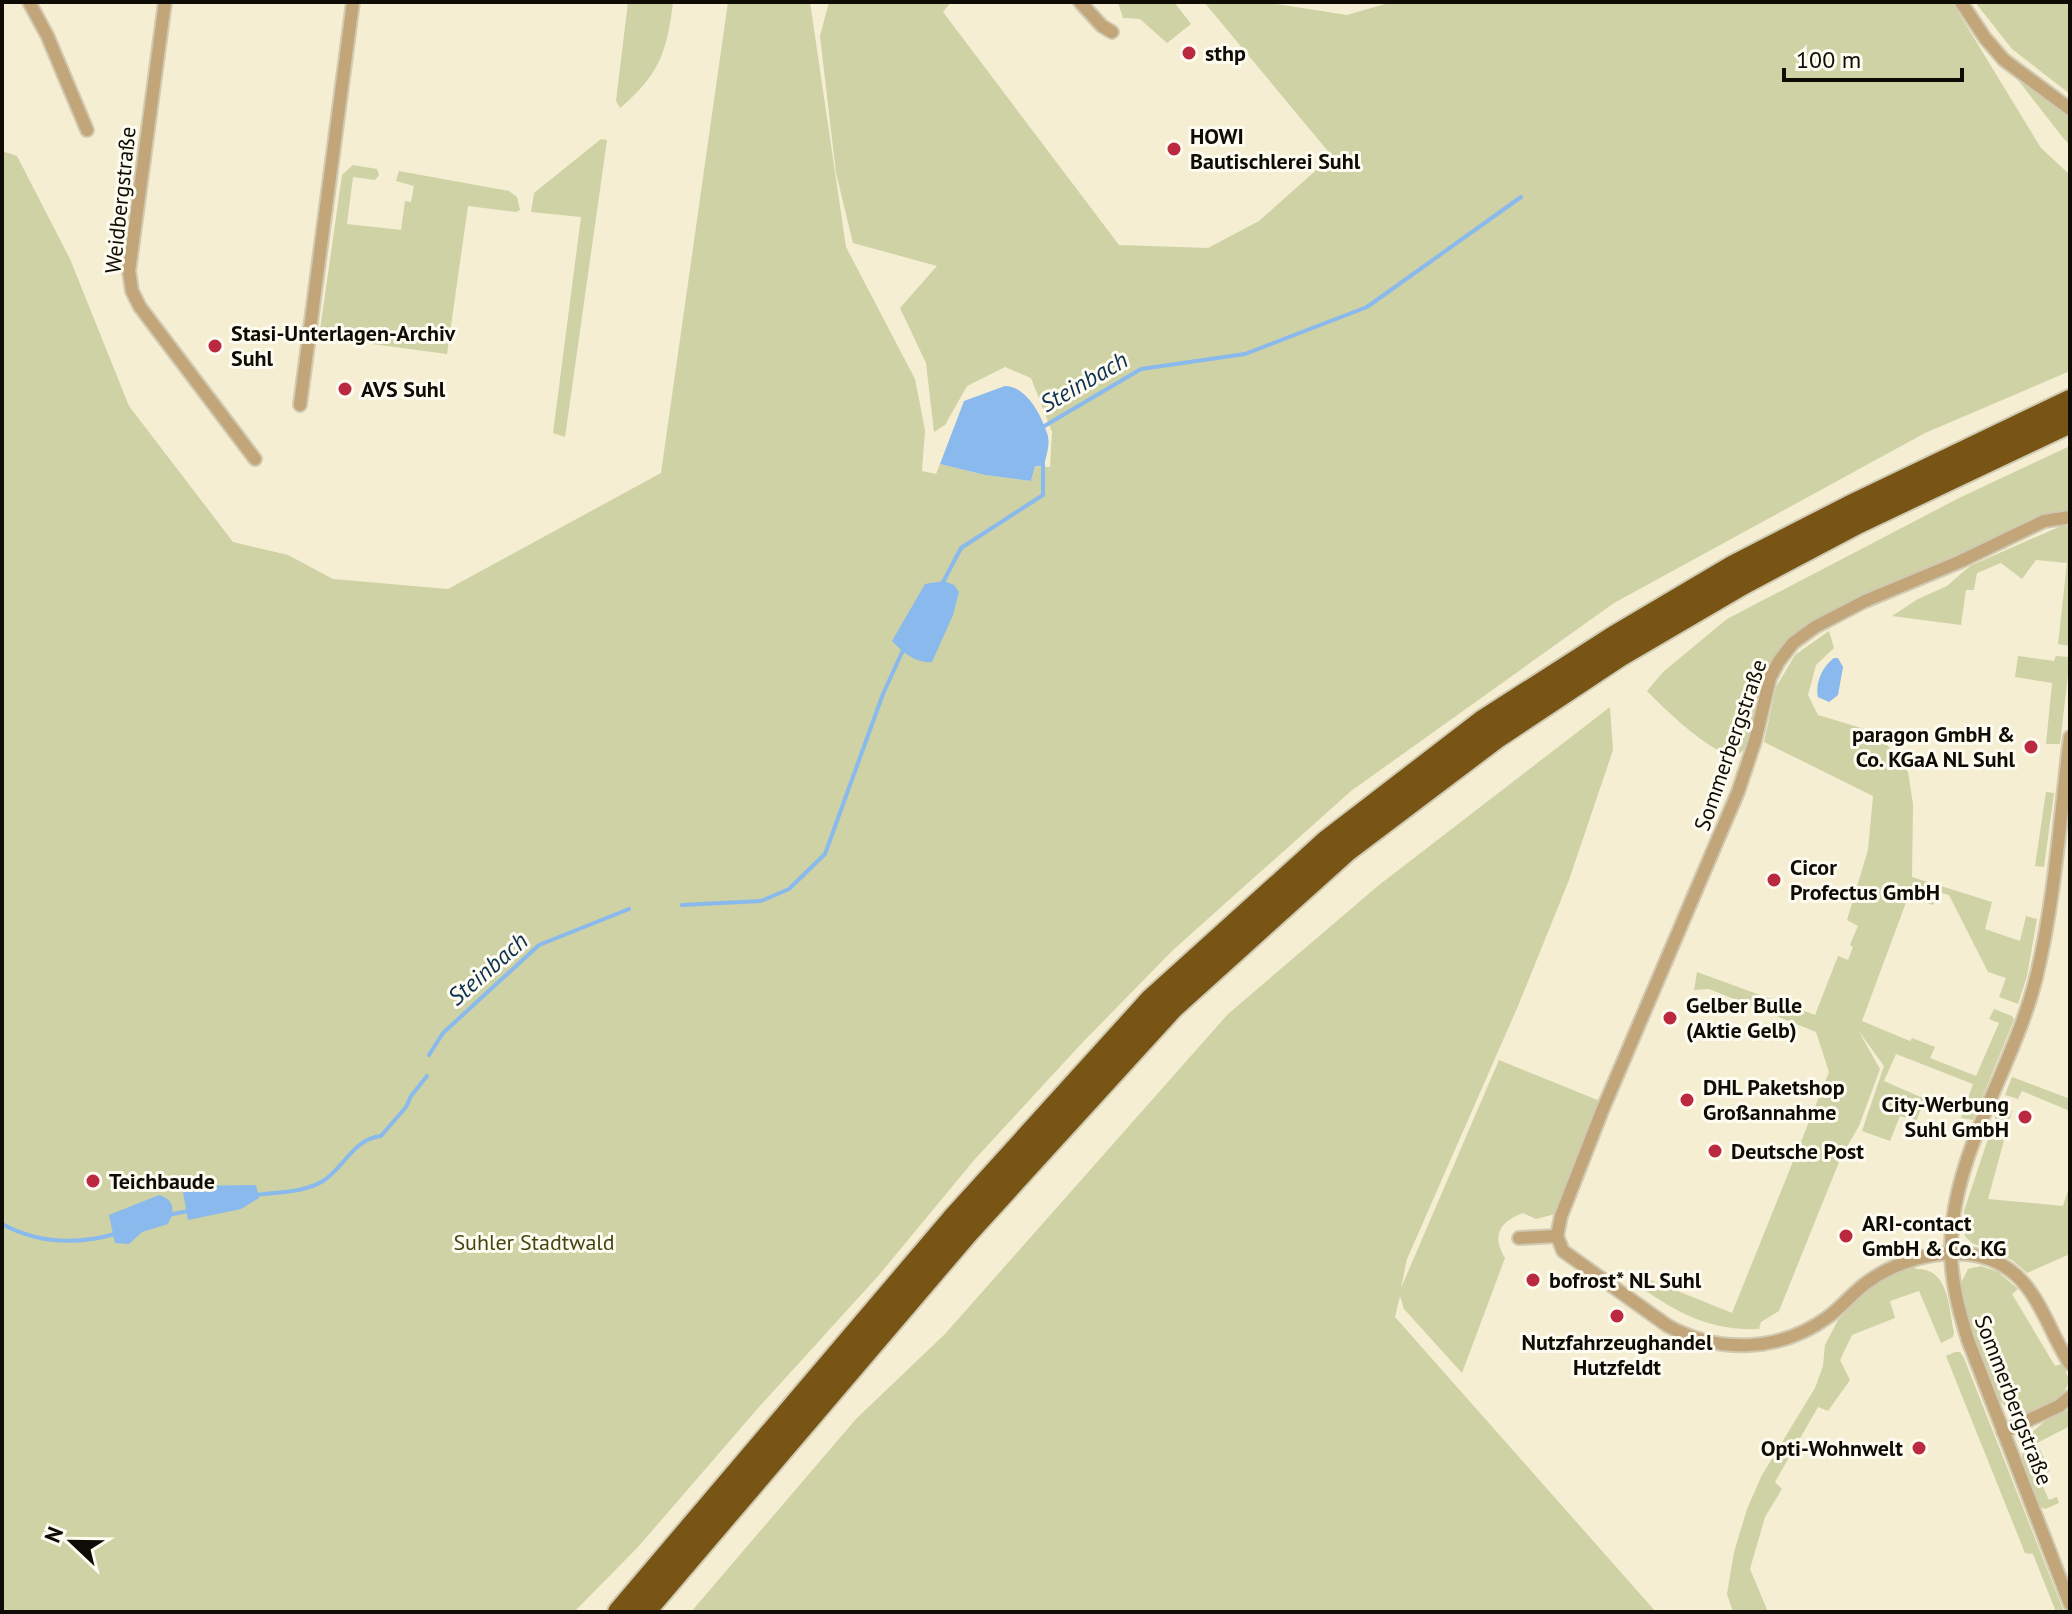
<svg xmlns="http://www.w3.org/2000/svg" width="2072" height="1614" viewBox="0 0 2072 1614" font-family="'PT Sans',sans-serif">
<rect width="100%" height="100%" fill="#f5eed3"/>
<g fill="#ced2a4">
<path d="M 628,2 L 673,2 C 667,52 659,75 620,108 L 616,101 Z"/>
<polygon points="728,2 810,2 846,247 915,379 925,430 922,471 936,474 940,464 985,475 1031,481 1035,466 1050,467 1052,432 1031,378 1005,367 967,386 945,425 934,432 926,363 900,308 937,266 853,243 836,173 820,36 829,2 951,2 943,12 1119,245 1208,248 1259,221 1332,156 1204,2 1264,2 1347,15 1392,2 1952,2 2041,148 2070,175 2070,371 1925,433 1614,603 1351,791 1172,951 1082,1043 975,1159 879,1275 759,1407 638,1547 574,1612 2,1612 2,151 17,156 70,259 129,406 233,542 288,555 333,579 448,589 661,473"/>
<polygon points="1118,2 1174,2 1191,24 1167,43 1140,19 1123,18"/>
<polygon points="1975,2 2070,2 2070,94 2012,49"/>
<polygon points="2018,80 2070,117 2070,145 2064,139"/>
<polygon points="601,139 607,140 565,437 553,433 581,217 531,212 534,193"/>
<polygon points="353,165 377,169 379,175 375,180 353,177 347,224 401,230 405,201 411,202 414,186 396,181 399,171 509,191 517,197 520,210 516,212 468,206 447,354 319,337 342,175"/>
<path d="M 2070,446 L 2070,510 L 2060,511 C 2009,532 1959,555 1909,577 C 1873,593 1810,614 1785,642 C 1778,651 1768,662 1765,673 C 1759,691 1755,744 1740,753 C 1719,764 1662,706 1647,691 L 1663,672 L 1727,619 L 1959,498 Z"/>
<polygon points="2061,526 2070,526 2070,646 2058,644 2067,563 2036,560 2022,579 2001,563 1977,573 1974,590 1966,590 1961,625 1892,616 1918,599 1947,586 1970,566"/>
<path d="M 1829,631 L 1834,648 L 1816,665 L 1808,695 L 1818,715 L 1878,733 L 1908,772 L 1913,804 L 1912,877 L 1992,902 L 1985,929 L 2020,941 L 2026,916 L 2037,919 L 2027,976 L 2018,1004 L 1999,997 L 2006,978 L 1988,972 L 1949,895 L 1938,892 L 1933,905 L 1908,897 L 1862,1021 L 1910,1041 L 1912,1038 L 1935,1047 L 1930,1058 L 1976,1076 L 1999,1023 L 1989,1019 L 1994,1009 L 2012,1016 L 2014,1020 L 1973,1120 L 1961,1118 L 1973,1084 L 1896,1054 L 1884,1081 L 1925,1099 L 1916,1121 L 1900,1116 L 1890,1141 L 1862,1131 L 1884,1066 L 1858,1030 L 1880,1069 L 1859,1126 L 1841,1157 L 1779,1311 L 1761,1322 L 1759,1329 C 1704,1331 1671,1309 1629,1279 L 1631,1272 L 1732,1313 L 1829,1072 L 1816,1032 L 1709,989 L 1694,990 L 1697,972 L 1815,1015 L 1838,956 L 1848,960 L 1853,947 L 1850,945 L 1858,926 L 1847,920 L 1868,850 L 1873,796 L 1764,742 L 1776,687 L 1795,655 Z"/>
<polygon points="2018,656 2054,661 2056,656 2070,657 2060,744 2046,744 2052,683 2015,677"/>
<path d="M 1610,707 L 1613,750 L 1569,880 L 1518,1006 L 1407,1259 L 1401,1288 L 1499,1060 L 1600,1101 L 1555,1214 L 1536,1219 L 1523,1213 C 1500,1221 1491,1236 1505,1258 L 1462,1373 L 1404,1309 L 1400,1296 L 1395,1317 L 1656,1612 L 691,1612 L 856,1419 L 945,1334 L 1228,1014 L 1379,885 Z"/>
<polygon points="2046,792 2054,793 2044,867 2035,866"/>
<polygon points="2012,1077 2070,1099 2070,1111 2022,1091 2018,1099 2005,1095"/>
<polygon points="1999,1106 2012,1111 1988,1199 2063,1206 2070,1184 2070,1254 2027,1273 2012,1260 1972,1243 1965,1236 1964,1211"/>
<path d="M 1913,1266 L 1916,1269 C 1949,1268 1948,1306 1954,1332 L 1953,1337 L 1941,1343 L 1919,1291 L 1890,1301 L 1895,1318 L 1852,1335 L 1840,1360 L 1850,1380 L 1828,1411 L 1818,1407 L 1775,1482 L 1782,1489 L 1765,1517 L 1750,1569 L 1768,1612 L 1733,1612 L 1727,1594 L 1734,1552 L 1747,1509 L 1762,1475 L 1815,1388 L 1823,1366 L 1825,1345 L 1838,1320 L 1871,1287 L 1893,1274 Z"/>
<path d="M 1981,1266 L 1998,1272 L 2018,1289 L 2012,1294 L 2055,1366 L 2062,1364 C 2065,1370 2069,1376 2068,1383 C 2065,1399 2034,1415 2019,1413 C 2009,1412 2004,1406 1998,1398 L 1974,1338 L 1961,1283 L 1968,1269 Z"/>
<polygon points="1955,1352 1960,1352 1964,1358 2064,1612 2056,1612 2033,1554 2025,1553 1946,1356"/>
<polygon points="2070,1409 2070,1426 2037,1443 2050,1471 2039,1478 2049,1500 2057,1497 2059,1503 2045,1509 2039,1506 2022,1461 2023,1440 2045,1421"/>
</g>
<g fill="#89b9ed">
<path d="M 1005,386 C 1026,386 1041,414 1047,433 C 1051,443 1046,456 1044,466 L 1035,466 L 1031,481 L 985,475 L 940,464 L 964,401 Z"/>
<path d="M 944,581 L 954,585 L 959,592 L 953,615 L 932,662 C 917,664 902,652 892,641 L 925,584 Z"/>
<path d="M 1834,658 L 1838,658 L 1843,667 L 1838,695 L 1829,702 L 1818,697 C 1815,683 1822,667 1834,658 Z"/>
<polygon points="256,1185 259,1198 241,1209 188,1220 182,1186"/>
<path d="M 159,1195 C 175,1200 175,1211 168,1224 L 142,1232 L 129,1244 L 115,1243 L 109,1215 Z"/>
</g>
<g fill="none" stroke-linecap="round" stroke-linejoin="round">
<g stroke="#89b9ed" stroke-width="4">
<polyline points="1041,428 1141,369 1245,354 1367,307 1521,197"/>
<polyline points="941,586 961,548 1043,495 1043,464"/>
<polyline points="682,905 761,901 789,889 825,854 883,694 904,648"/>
<polyline points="429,1055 443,1033 539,945 629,909"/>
<path d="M 255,1195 C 277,1192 303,1193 323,1181 C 345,1167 353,1139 381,1136 L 406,1107 L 411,1096 L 427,1076"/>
<polyline points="169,1215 192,1210"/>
<path d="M 2,1224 C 39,1244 76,1245 115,1234"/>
</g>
<defs>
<g id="minor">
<polyline points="29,2 47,35 87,130"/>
<polyline points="165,2 129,271 132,291 140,307 255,459"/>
<polyline points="1080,2 1102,26 1112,32"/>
<polyline points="1961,2 1985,38 2004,60 2070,109"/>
<polyline points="300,405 353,2"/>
<path d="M 2070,517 L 2044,521 L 1959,562 L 1865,601 L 1815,627 L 1793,643 L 1779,661 L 1770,678 L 1755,741 L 1738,792 L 1602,1111 L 1561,1216 L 1557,1236 L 1563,1251 L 1668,1326 C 1719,1354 1780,1352 1828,1317 C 1843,1306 1854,1291 1869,1281 C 1910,1252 1977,1239 2017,1276 C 2041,1298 2052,1337 2070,1364"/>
<path d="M 2070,737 C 2060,817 2055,900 2036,978 C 2013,1070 1951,1154 1951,1250 C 1951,1281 1959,1311 1968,1340 L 2070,1604"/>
<polyline points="1519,1238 1557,1236"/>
<polyline points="2003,1432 2059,1406 2070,1397"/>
</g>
<g id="motorway">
<polyline points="619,1612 952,1220 1151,1000 1327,841 1483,721 1614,637 1734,566 1849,507 2070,401"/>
<polyline points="644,1612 967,1233 1173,1007 1346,851 1497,737 1619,656 1742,584 1857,523 2070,422"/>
</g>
</defs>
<use href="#minor" stroke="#d0cab2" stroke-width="16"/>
<use href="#motorway" stroke="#d0cab2" stroke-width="26"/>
<use href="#minor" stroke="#c2a579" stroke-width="12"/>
<use href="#motorway" stroke="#785514" stroke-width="22"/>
</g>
<g fill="#ba293f" stroke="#fefbf1" stroke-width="3">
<circle cx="1189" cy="53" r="8"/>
<circle cx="1174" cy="149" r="8"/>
<circle cx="215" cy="346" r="8"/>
<circle cx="345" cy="389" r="8"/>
<circle cx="2031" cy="747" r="8"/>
<circle cx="1774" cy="880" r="8"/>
<circle cx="1670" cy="1018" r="8"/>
<circle cx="1687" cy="1100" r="8"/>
<circle cx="2025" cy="1117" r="8"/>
<circle cx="1715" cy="1151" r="8"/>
<circle cx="93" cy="1181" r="8"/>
<circle cx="1846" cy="1236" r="8"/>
<circle cx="1533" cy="1280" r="8"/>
<circle cx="1617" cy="1316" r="8"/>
<circle cx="1919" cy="1448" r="8"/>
</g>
<g text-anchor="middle" stroke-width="6" stroke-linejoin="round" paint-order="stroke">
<g font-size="22" font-weight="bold" fill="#0e0c04" stroke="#fefbf1" text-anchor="start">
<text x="1205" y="61">sthp</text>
<text x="1190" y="144">HOWI<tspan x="1190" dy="25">Bautischlerei Suhl</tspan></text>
<text x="231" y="341">Stasi-Unterlagen-Archiv<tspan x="231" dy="25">Suhl</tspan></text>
<text x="361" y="397">AVS Suhl</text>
<text x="2015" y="742" text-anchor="end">paragon GmbH &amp;<tspan x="2015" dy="25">Co. KGaA NL Suhl</tspan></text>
<text x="1790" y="875">Cicor<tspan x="1790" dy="25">Profectus GmbH</tspan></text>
<text x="1686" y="1013">Gelber Bulle<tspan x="1686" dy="25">(Aktie Gelb)</tspan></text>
<text x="1703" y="1095">DHL Paketshop<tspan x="1703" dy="25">Großannahme</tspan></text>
<text x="2009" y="1112" text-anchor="end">City-Werbung<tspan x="2009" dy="25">Suhl GmbH</tspan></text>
<text x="1731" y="1159">Deutsche Post</text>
<text x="109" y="1189">Teichbaude</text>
<text x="1862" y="1231">ARI-contact<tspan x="1862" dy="25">GmbH &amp; Co. KG</tspan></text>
<text x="1549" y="1288">bofrost* NL Suhl</text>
<text x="1617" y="1350" text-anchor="middle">Nutzfahrzeughandel<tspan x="1617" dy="25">Hutzfeldt</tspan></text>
<text x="1903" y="1456" text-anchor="end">Opti-Wohnwelt</text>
</g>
<g font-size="22" fill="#0e0c04" stroke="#fefbf1">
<text transform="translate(120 200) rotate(-84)" y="8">Weidbergstraße</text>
<text transform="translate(1730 745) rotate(-71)" y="8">Sommerbergstraße</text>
<text transform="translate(2014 1400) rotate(69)" y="8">Sommerbergstraße</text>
</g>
<g font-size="22" fill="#444611" stroke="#fefbf1">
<text x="534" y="1250">Suhler Stadtwald</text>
</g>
<g font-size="24" font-style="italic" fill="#0d2f51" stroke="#fefbf1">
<text transform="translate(1084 382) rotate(-30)" y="8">Steinbach</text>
<text transform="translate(488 969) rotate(-41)" y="8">Steinbach</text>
</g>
</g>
<rect width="2072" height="1614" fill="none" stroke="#0e0c04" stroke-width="8"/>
<g transform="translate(72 1542) rotate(292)" stroke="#fefbf1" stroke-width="6" paint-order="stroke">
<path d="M0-6L14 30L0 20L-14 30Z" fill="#0e0c04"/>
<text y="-12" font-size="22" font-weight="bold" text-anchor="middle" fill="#0e0c04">N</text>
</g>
<path d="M1784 68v12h178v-12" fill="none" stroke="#0e0c04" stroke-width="4"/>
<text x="1796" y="68" font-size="24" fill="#0e0c04" stroke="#fefbf1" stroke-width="6" paint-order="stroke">100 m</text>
</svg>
